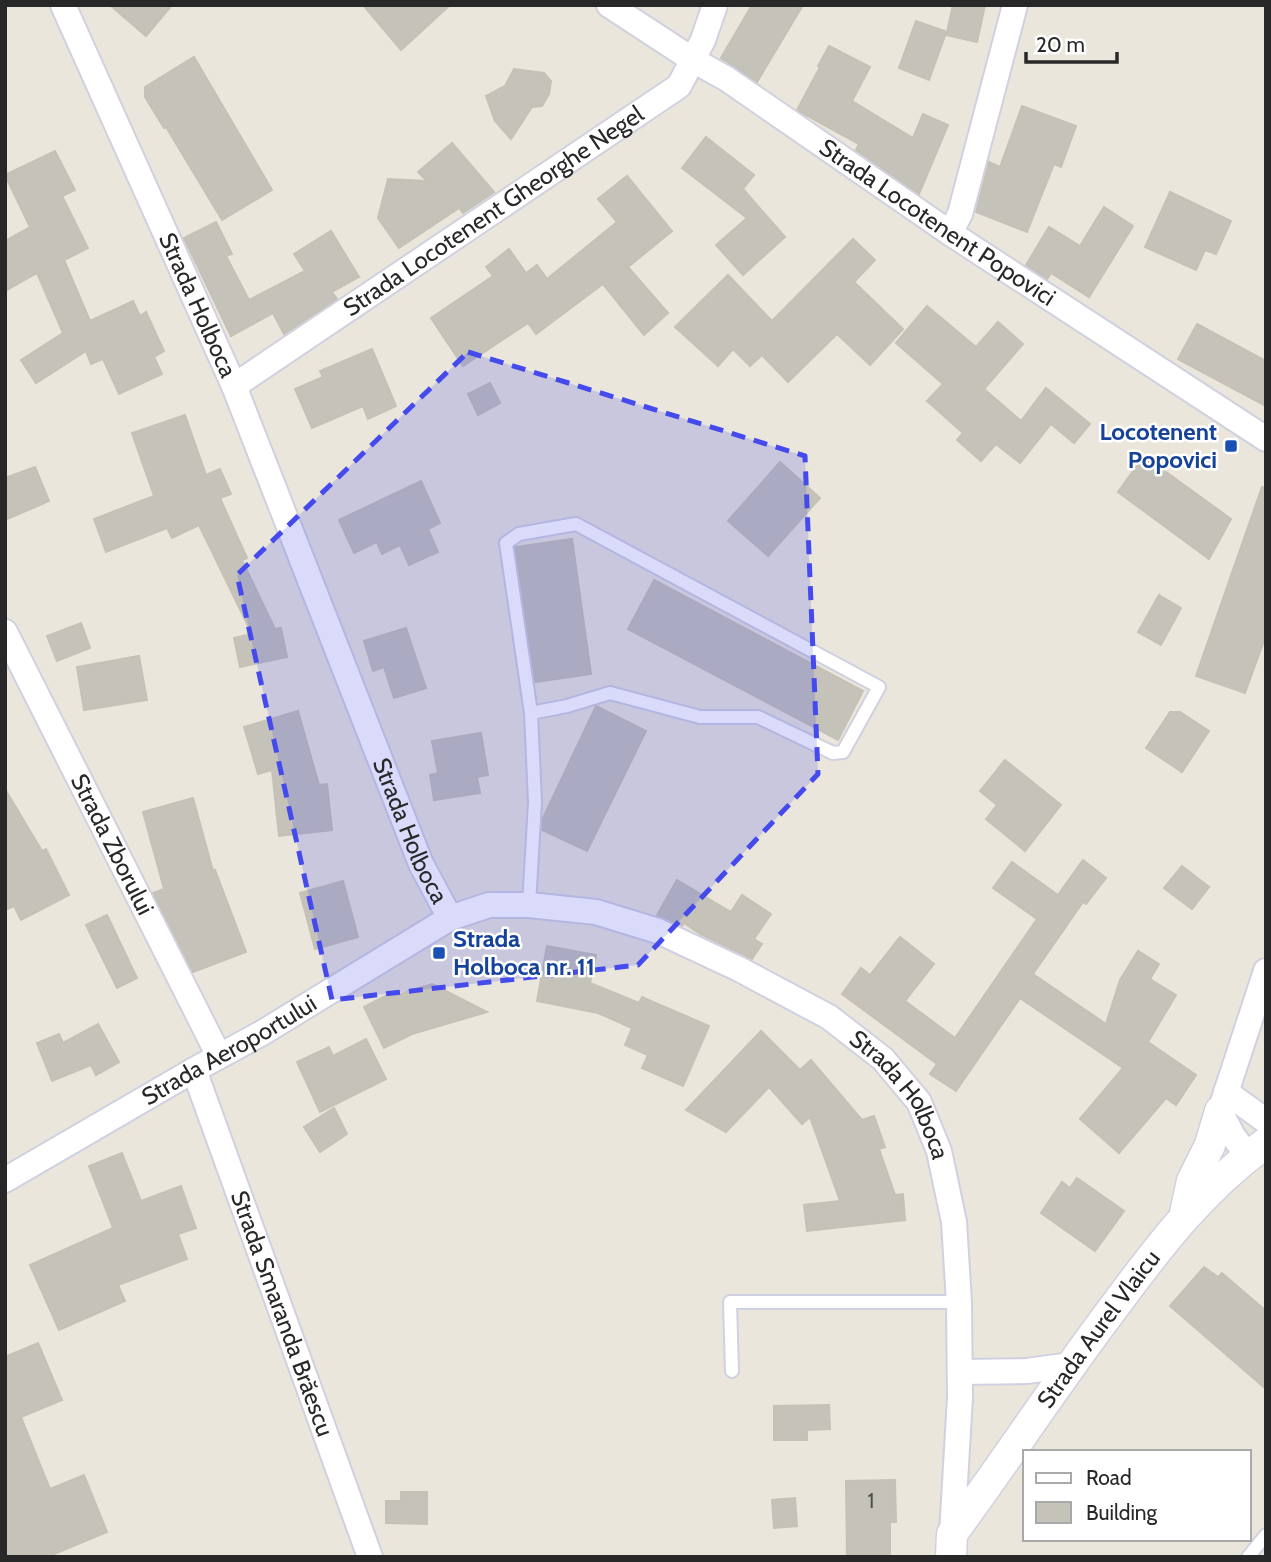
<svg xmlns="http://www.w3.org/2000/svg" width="1271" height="1562" viewBox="0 0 1271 1562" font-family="Cabin,sans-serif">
<rect width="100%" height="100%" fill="#eae6db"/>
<g fill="#c5c2ba" stroke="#c5c1b5" stroke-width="2">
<polygon points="110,5 172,5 146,36"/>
<polygon points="363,5 450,5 401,50"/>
<polygon points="752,5 803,5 757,82 721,58"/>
<polygon points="953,5 985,5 977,42 946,35 946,33 929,80 899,68 916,21 947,32"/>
<polygon points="829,46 870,67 852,101 913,138 923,114 948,125 919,194 856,150 859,144 797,110 820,67 818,66"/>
<polygon points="194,57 272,190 222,220 166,127 164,128 145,97 145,87"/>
<polygon points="514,69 544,73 551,81 549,94 542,106 532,107 511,139 495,121 486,96 505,86"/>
<polygon points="1022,106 1076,126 1061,167 1054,164 1027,232 976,212 989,162 1000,167"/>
<polygon points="706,137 754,175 743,189 785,237 743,275 716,245 747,218 682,168"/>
<polygon points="452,143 494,192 463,213 459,208 399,248 378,218 388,179 427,181 418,172"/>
<polygon points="55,151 75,190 62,196 88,248 64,260 90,321 133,301 140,316 146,312 164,351 154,357 162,374 119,394 103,359 91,364 86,351 36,383 21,360 63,333 37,273 5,291 5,241 30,227 5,175"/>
<polygon points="627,176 672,231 628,267 668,313 644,335 603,284 536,334 528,323 463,366 431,318 493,276 486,267 509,249 526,273 537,265 547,279 617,222 598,199"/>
<polygon points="1170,192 1231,221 1216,254 1205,250 1196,270 1145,247"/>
<polygon points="1104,207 1133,226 1089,297 1051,273 1047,279 1026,265 1049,227 1080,246"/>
<polygon points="216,222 232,254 226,256 249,300 305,271 294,254 331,231 359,277 332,292 337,299 284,334 273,313 231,336 184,238"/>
<polygon points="853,239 875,260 854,282 903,329 870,365 837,334 788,382 762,355 750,366 733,349 718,366 675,327 728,275 772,321"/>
<polygon points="927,306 976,347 998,322 1023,344 984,389 1021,421 1046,388 1090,424 1074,443 1051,424 1020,463 996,444 981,461 957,440 963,433 927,401 943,384 896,343"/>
<polygon points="1197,324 1266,361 1266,406 1178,359"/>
<polygon points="372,349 396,406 368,419 363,406 312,428 295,389 323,377 320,371"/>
<polygon points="490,383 500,403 478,415 468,394"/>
<polygon points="185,415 206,475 220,469 231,494 220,498 247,558 242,560 275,629 281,628 287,657 240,667 234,638 252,634 199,525 172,538 167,528 106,552 94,519 154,496 132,433"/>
<polygon points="1144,456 1231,519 1209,559 1118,492"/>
<polygon points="780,462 820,498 768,556 728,521"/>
<polygon points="35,467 49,501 5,520 5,478"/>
<polygon points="421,481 440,523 428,529 438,552 409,565 400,545 382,554 377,542 354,553 339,520"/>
<polygon points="1262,487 1266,488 1266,635 1245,693 1196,676"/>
<polygon points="572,539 591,674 535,682 515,547"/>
<polygon points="654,580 863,691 838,740 628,629"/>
<polygon points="1159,595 1181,608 1161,645 1138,632"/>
<polygon points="81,623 90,648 57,661 47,636"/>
<polygon points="406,628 426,688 394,698 384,667 373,671 364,641"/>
<polygon points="139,656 147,700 84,710 77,667"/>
<polygon points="596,706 646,731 587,851 542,830 543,818"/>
<polygon points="298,711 319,785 327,784 332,830 279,836 272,770 258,774 244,727"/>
<polygon points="1170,712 1180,712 1209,731 1182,772 1146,748"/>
<polygon points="481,733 488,775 477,777 480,793 434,800 430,775 438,773 432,741"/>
<polygon points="1005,760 1061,805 1025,851 986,819 997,805 980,791"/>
<polygon points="5,789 42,851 46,849 69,895 21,920 14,906 5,910"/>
<polygon points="193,798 213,871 215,870 246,952 193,972 153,893 164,889 143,812"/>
<polygon points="1083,860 1106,878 1086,904 1083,902 1033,974 1106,1024 1120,980 1138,951 1159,964 1150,979 1176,995 1148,1042 1196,1075 1176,1105 1166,1098 1119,1153 1080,1119 1123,1068 1020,998 956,1091 930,1074 937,1064 842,994 861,968 870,975 900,937 934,964 905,1001 955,1038 1037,919 993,888 1012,862 1058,895"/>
<polygon points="1182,866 1209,887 1192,909 1164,888"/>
<polygon points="677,880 731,912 742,895 771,914 754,939 762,944 752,959 700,934 684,923 682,926 657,915"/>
<polygon points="343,881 358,937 315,949 300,893"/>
<polygon points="107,915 137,978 117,988 86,925"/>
<polygon points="547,946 596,955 590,983 639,1003 642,997 709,1026 683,1086 642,1068 648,1055 625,1045 632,1028 598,1013 537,1001"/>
<polygon points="432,984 487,1012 412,1034 384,1048 364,1007 389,994 391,997"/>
<polygon points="98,1024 119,1062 96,1075 91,1065 52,1081 37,1043 59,1034 63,1043"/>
<polygon points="761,1031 800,1070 811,1060 862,1120 874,1116 885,1147 879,1149 895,1195 903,1194 905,1220 807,1231 804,1205 840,1201 810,1117 802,1124 769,1087 726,1132 686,1110"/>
<polygon points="366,1039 386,1079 320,1112 297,1062 329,1047 333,1056"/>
<polygon points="334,1108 347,1134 320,1152 304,1127"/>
<polygon points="122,1153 141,1201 181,1186 196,1228 178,1234 187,1259 118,1285 125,1301 59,1330 30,1265 113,1228 89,1166"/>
<polygon points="1077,1178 1124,1211 1095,1251 1041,1213 1062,1182 1070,1188"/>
<polygon points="1204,1267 1218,1277 1222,1273 1266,1311 1266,1389 1170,1306"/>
<polygon points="38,1343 62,1400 21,1417 50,1489 84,1475 107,1532 47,1557 5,1557 5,1357"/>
<polygon points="829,1405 830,1429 807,1430 807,1440 774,1440 774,1406"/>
<polygon points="895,1480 896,1522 890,1522 890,1557 847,1557 846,1481"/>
<polygon points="401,1492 427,1492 427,1524 386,1523 386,1501 401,1501"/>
<polygon points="795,1498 797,1526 774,1528 772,1500"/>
</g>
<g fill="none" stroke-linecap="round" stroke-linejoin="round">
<defs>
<g id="service">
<polyline points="529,905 535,802 531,713 567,706 610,693 700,717 758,717 833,753 843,752 879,687 576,524 519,534 506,543 531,713"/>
<polyline points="732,1371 730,1302 959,1302"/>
<polyline points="1248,1557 1266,1535"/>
</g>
<g id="minor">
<path id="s1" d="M 63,5 L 234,386 L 421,864 L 450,918"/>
<path id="s2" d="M 609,5 L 693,60 L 727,79 L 950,233 L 1266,439"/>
<polyline points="950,233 960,214 1015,5"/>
<path id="s3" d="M 234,386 L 679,86 L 703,40 L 715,5"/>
<path id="s4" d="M 5,632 L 219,1056"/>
<path id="s5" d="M 194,1070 L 370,1557"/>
<polyline points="1226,1092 1266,1121"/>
<polyline points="1248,1156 1233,1136 1220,1111 1266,971"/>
<path id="s6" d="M 5,1180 L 194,1070 L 262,1033 L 450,918 L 489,905 L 529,905 L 596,912 L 658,931 L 739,969 L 829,1017 L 883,1059 L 919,1102 L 939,1151 L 954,1222 L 959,1302 L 960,1397 L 952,1534"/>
<polyline points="960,1372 1027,1371 1071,1365"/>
</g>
<g id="tertiary">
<polyline points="1185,1213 1192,1181 1210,1145 1220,1111"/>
<path id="s7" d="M 951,1557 L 952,1534 C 1007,1459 1058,1381 1114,1307 C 1159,1246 1204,1187 1266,1143"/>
</g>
</defs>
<use href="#service" stroke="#d0d1e0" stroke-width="16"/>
<use href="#minor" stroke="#d0d1e0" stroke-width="28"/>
<use href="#tertiary" stroke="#d0d1e0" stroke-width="33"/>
<use href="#service" stroke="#fff" stroke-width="12"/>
<use href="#minor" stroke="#fff" stroke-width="24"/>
<use href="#tertiary" stroke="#fff" stroke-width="30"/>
</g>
<path fill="#454aec" fill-opacity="0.2" stroke="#454aec" stroke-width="5" stroke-dasharray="14 9" stroke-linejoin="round" d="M 468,352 L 805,456 L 818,774 L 638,965 L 332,1000 L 237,575 Z"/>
<g fill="#1a4fb4" stroke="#fff" stroke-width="2.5">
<rect x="1224" y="439" width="14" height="14" rx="3.5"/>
<rect x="432" y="946" width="14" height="14" rx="3.5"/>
</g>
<g text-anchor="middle" stroke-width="5" stroke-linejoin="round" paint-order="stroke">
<g font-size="21" fill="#4f4e4c">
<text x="871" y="1508">1</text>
</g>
<g font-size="24" fill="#282828" stroke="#fff">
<text dy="8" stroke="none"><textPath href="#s3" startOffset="313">Strada Locotenent Gheorghe Negel</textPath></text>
<text dy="8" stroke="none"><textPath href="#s2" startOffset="394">Strada Locotenent Popovici</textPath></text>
<text dy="8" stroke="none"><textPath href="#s1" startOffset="329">Strada Holboca</textPath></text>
<text dy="8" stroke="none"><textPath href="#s1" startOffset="896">Strada Holboca</textPath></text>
<text dy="8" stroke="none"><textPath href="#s4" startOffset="238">Strada Zborului</textPath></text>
<text dy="8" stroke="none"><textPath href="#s6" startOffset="259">Strada Aeroportului</textPath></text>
<text dy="8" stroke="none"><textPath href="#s6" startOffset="1029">Strada Holboca</textPath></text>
<text dy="8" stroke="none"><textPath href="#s5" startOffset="259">Strada Smaranda Brăescu</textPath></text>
<text dy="8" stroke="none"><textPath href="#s7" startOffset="275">Strada Aurel Vlaicu</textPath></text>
</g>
<g font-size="24" font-weight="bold" fill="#164399" stroke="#fff" text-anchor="end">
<text x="1217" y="440">Locotenent<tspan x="1217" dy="28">Popovici</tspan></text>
<text x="453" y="947" text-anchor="start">Strada<tspan x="453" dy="28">Holboca nr. 11</tspan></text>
</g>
</g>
<rect width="1271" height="1562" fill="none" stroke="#282828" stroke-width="14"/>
<rect x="1023" y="1450" width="228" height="91" fill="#ffffff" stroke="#a9a9a9" stroke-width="2"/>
<rect x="1036" y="1473" width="35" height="10" fill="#ffffff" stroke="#a9a9a9" stroke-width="2"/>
<text x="1086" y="1485" font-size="21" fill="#282828">Road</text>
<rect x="1036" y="1502" width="35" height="21" fill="#c5c2ba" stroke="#a9a9a9" stroke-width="2"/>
<text x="1086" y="1520" font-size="21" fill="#282828">Building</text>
<path d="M1026 52v10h91v-10" fill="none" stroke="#282828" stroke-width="3.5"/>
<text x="1036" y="52" font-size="21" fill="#282828" stroke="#ffffff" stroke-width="5" paint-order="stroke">20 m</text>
</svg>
